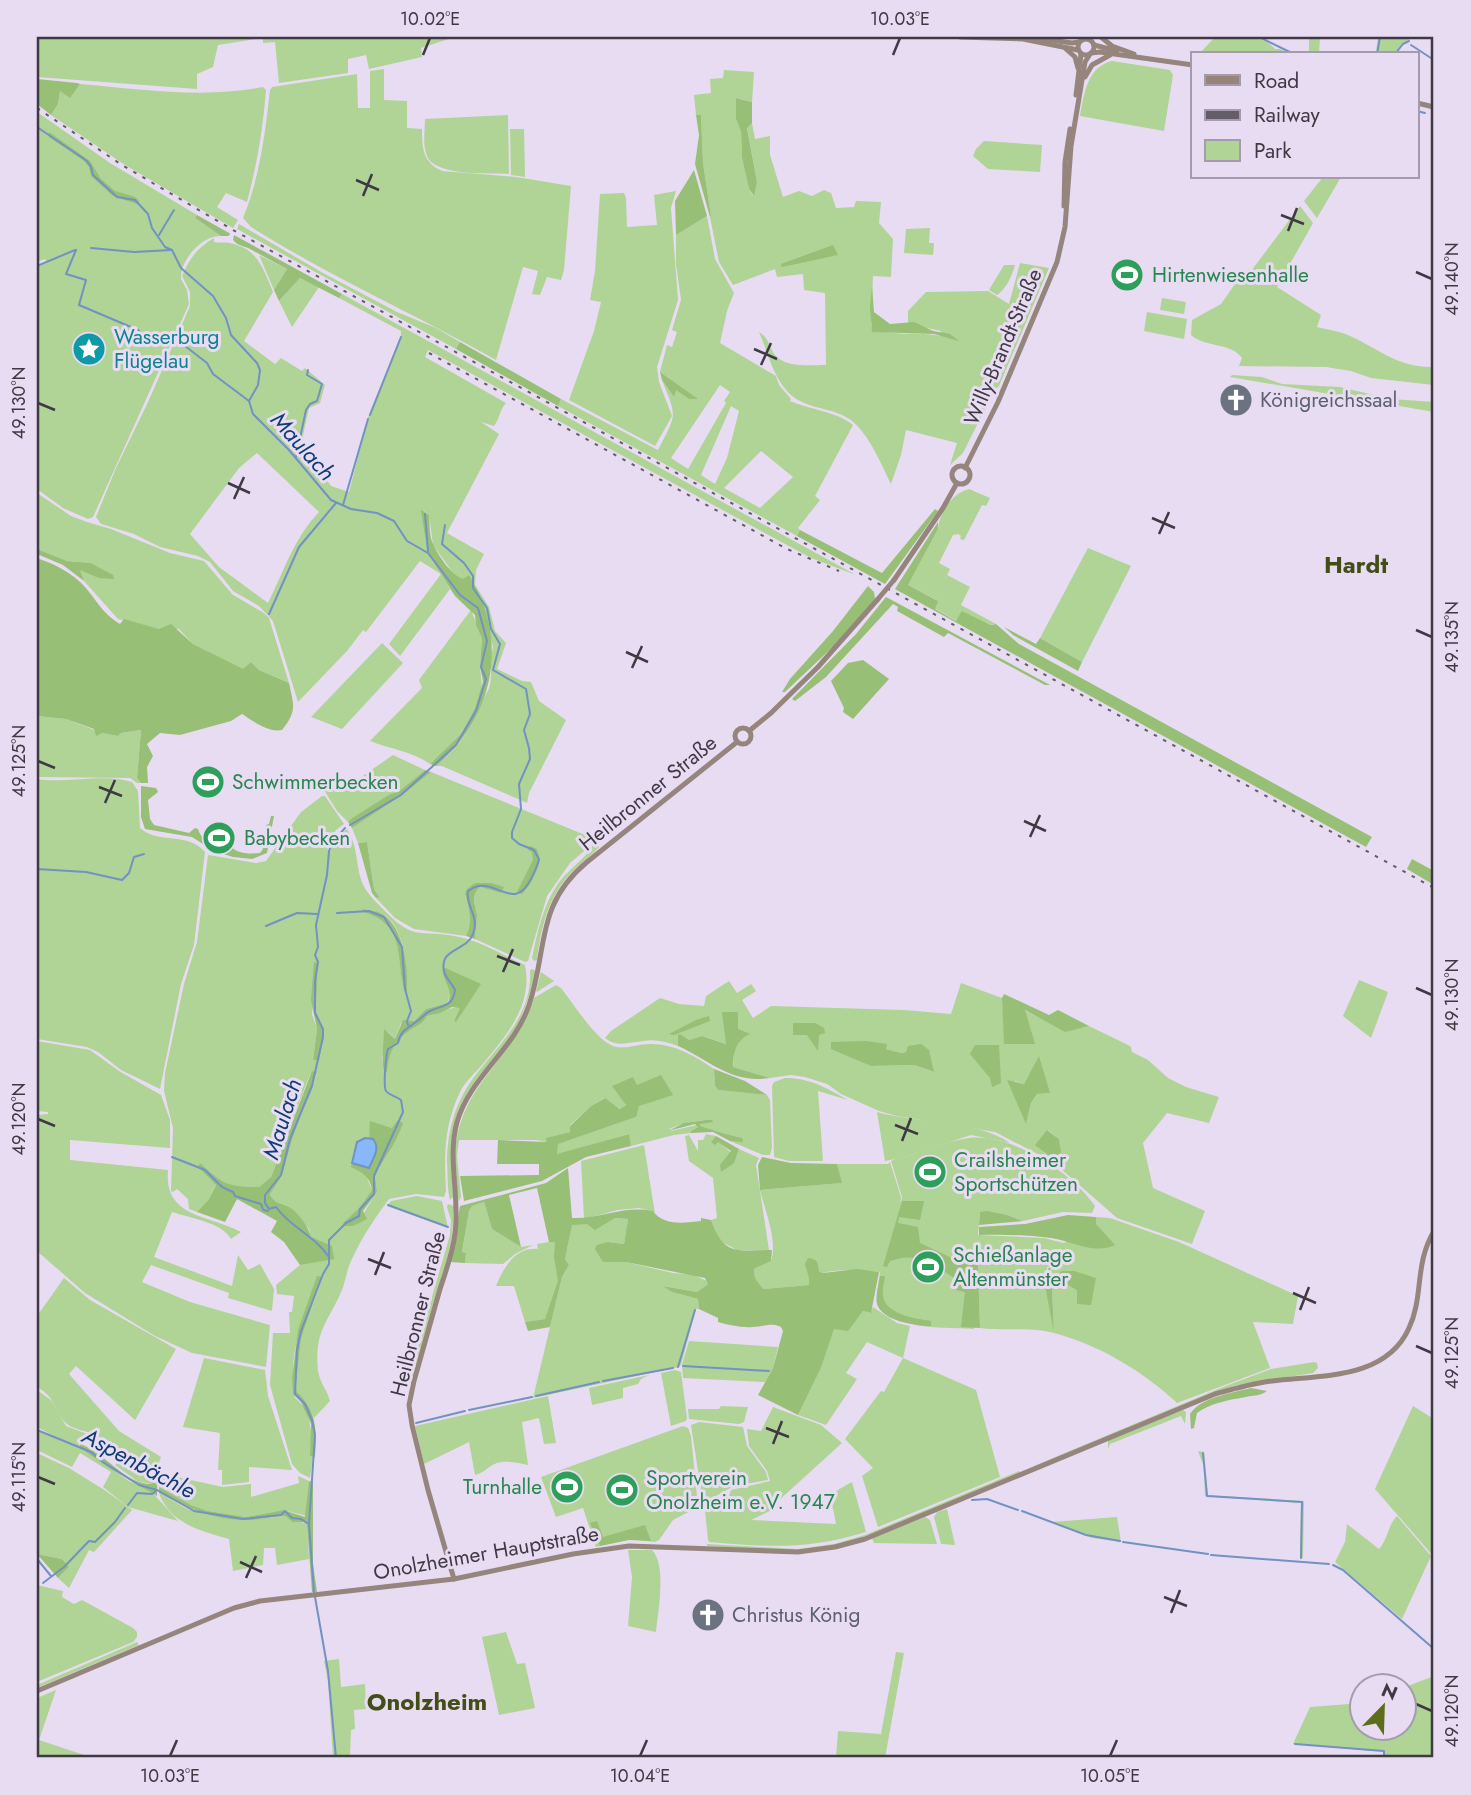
<svg xmlns="http://www.w3.org/2000/svg" width="1471" height="1795" viewBox="0 0 1471 1795" font-family="Jost,sans-serif">
<rect width="100%" height="100%" fill="#e8dcf3"/>
<g fill="#b0d396" fill-rule="evenodd">
<polygon points="37,37 455,37 421,48 422,57 369,69 366,55 348,59 348,73 279,83 275,42 263,43 263,38 218,45 213,67 197,74 197,89 37,77"/>
<path d="M 1215,37 C 1236,37 1260,32 1275,49 L 1280,49 L 1291,54 L 1199,54 Z"/>
<polygon points="1309,37 1320,37 1319,54 1309,54"/>
<polygon points="1378,37 1409,37 1410,39 1402,44 1395,54 1376,52"/>
<path d="M 1112,61 L 1170,70 L 1173,75 L 1164,131 L 1080,116 C 1084,94 1087,67 1112,61 Z"/>
<path d="M 384,69 L 384,100 L 407,101 L 407,128 L 422,129 C 422,149 423,162 442,171 L 516,177 L 571,186 L 564,270 L 561,280 L 547,277 L 540,295 L 532,294 L 538,271 L 523,267 L 496,360 C 415,314 330,277 251,227 L 243,218 C 260,177 265,134 270,90 L 272,87 L 357,74 L 358,108 L 370,108 L 370,71 Z"/>
<path d="M 724,70 L 754,72 L 752,102 L 737,98 L 736,119 L 741,130 L 742,158 L 749,189 L 753,196 L 757,182 L 747,127 L 752,123 L 755,139 L 770,136 L 770,155 L 783,197 L 799,191 L 812,196 L 824,190 L 831,193 L 836,208 L 854,207 L 856,201 L 881,202 L 879,223 L 893,239 L 891,277 L 873,276 L 871,326 C 885,338 921,331 940,336 L 941,331 L 908,324 L 908,311 L 926,292 L 988,291 L 1009,304 L 1020,263 L 1049,268 L 999,386 L 995,389 L 963,453 L 950,465 L 957,443 L 906,430 L 901,455 L 891,484 C 881,464 867,428 846,417 C 826,406 803,409 787,391 C 773,376 767,350 759,332 C 769,338 769,347 775,355 C 785,368 812,365 826,365 L 825,293 L 804,290 L 803,274 L 777,277 L 775,269 L 733,285 L 719,262 L 710,217 L 711,216 L 703,163 L 701,115 L 696,115 L 694,95 L 711,93 L 710,79 L 723,78 Z"/>
<path d="M 80,84 C 139,89 204,99 263,87 L 266,90 C 263,128 257,165 247,202 L 226,193 L 217,207 L 238,220 L 233,228 L 125,165 L 51,115 L 58,104 L 60,91 L 70,97 Z"/>
<path d="M 37,112 L 110,163 L 197,215 L 195,218 L 221,236 C 202,235 180,260 181,279 L 187,290 L 189,304 L 93,517 L 88,519 L 63,508 L 37,489 L 37,267 L 47,263 L 45,259 L 37,262 Z"/>
<path d="M 508,115 L 509,174 C 490,173 438,176 428,158 C 422,147 425,131 425,119 Z"/>
<polygon points="510,129 524,129 525,177 511,175"/>
<polygon points="984,141 1042,145 1040,172 988,169 973,156 976,149"/>
<polygon points="1323,177 1341,177 1317,218 1304,201"/>
<polygon points="676,191 671,208 678,300 657,367 659,382 672,416 655,446 569,400 594,331 601,302 590,300 595,271 600,194 624,193 626,198 627,227 657,225 654,195"/>
<path d="M 1300,206 L 1313,223 L 1277,287 L 1321,315 L 1317,327 C 1328,330 1340,331 1350,336 C 1381,350 1398,368 1434,367 L 1434,385 L 1371,378 L 1351,371 L 1326,367 L 1239,366 L 1242,358 C 1231,342 1205,348 1191,335 L 1192,320 L 1221,304 L 1235,284 L 1242,283 Z"/>
<path d="M 707,216 L 715,259 L 734,293 L 727,311 L 720,343 L 776,376 L 779,385 L 791,399 L 790,401 C 810,410 836,411 853,425 L 815,496 L 820,500 L 798,528 L 800,530 L 797,536 L 558,406 L 561,399 L 658,450 C 677,413 677,418 662,380 L 674,397 L 675,389 L 689,399 L 697,399 L 660,372 L 667,345 L 672,347 L 677,332 L 672,330 L 681,300 L 676,264 L 676,235 ZM 720,385 L 730,392 L 724,401 L 726,403 L 688,469 L 671,458 ZM 731,406 L 739,411 L 727,458 L 715,484 L 701,475 ZM 761,451 L 793,477 L 760,508 L 724,488 Z"/>
<polygon points="239,224 323,273 397,312 436,328 460,342 456,349 237,229"/>
<polygon points="930,228 929,243 934,243 933,255 904,253 906,229"/>
<path d="M 214,238 L 214,242 C 219,243 227,242 230,243 C 258,249 263,268 273,292 L 244,341 L 275,364 L 281,358 L 302,371 L 305,368 L 325,385 L 320,403 L 309,408 L 301,444 L 331,486 L 349,492 L 369,414 L 401,335 L 401,331 L 339,298 L 342,294 L 856,575 L 811,558 L 428,350 L 425,357 L 506,403 C 500,409 500,418 494,426 L 481,422 L 499,434 L 447,533 L 484,554 L 476,570 L 475,585 L 489,607 L 495,631 L 506,643 L 497,669 L 522,681 L 531,682 L 539,701 L 566,720 L 529,793 L 527,803 L 442,766 L 436,766 C 459,747 473,728 483,700 C 485,695 489,690 490,685 C 492,672 490,660 493,647 L 475,584 L 456,577 L 433,545 L 429,515 L 423,510 L 428,554 L 450,589 L 400,656 L 389,644 L 441,574 L 420,561 L 366,632 L 363,630 L 347,651 L 298,702 L 273,621 L 259,606 L 233,591 L 210,562 L 198,556 L 160,547 L 134,534 L 101,524 L 96,517 L 116,468 L 149,400 L 190,306 L 190,292 L 182,276 C 189,259 198,247 214,238 ZM 257,453 L 319,512 C 294,538 284,571 268,603 L 219,567 L 190,534 L 239,468 Z"/>
<polygon points="259,255 287,269 274,290"/>
<path d="M 1004,265 L 1015,265 C 1012,276 1006,289 997,295 L 989,290 Z"/>
<polygon points="300,278 319,287 292,327 279,301"/>
<polygon points="1162,298 1186,302 1184,314 1160,310"/>
<polygon points="1147,312 1187,319 1184,339 1144,331"/>
<polygon points="1232,375 1262,377 1282,384 1340,387 1391,399 1434,402 1434,412 1230,377"/>
<path d="M 969,489 L 990,498 L 986,506 L 982,505 L 964,540 L 960,539 L 961,536 L 958,534 L 953,535 L 939,563 L 950,569 L 947,575 L 970,587 L 961,605 L 996,624 L 991,624 L 992,626 L 957,621 L 934,608 L 937,600 L 908,585 L 938,529 C 939,513 952,493 969,489 Z"/>
<polygon points="37,493 71,516 87,522 111,529 170,553 204,561 233,595 264,613 269,618 289,683 259,670 251,662 243,670 193,644 179,629 159,629 118,619 84,581 79,569 112,575 91,563 67,561 37,549"/>
<polygon points="1088,548 1131,566 1082,662 1040,638"/>
<path d="M 471,610 L 482,638 L 480,666 L 482,689 L 475,708 L 461,734 L 430,764 C 411,751 390,749 370,741 L 422,688 L 419,680 Z"/>
<polygon points="382,643 403,663 342,729 311,717"/>
<polygon points="37,716 66,719 102,733 118,736 121,733 141,730 137,778 141,783 137,783 130,778 37,777"/>
<polygon points="393,755 425,770 398,792 390,794 348,822 337,811 324,790 340,789 342,786 341,779 360,778"/>
<path d="M 431,772 L 590,837 L 589,847 L 570,863 L 547,896 L 528,961 L 525,962 L 475,939 C 475,932 477,923 477,915 C 475,903 470,896 480,887 L 501,893 L 503,887 L 492,883 L 475,883 L 465,895 C 469,908 473,923 466,936 L 414,929 L 395,918 L 376,898 L 378,896 L 374,889 L 367,842 L 358,843 L 352,828 L 401,796 Z"/>
<path d="M 37,779 C 68,784 102,773 132,782 L 138,791 L 140,828 C 159,845 187,831 205,852 L 194,945 L 181,984 L 160,1089 L 121,1070 L 98,1052 L 87,1047 L 37,1039 Z"/>
<path d="M 322,796 L 325,796 L 344,824 L 336,830 L 326,847 L 330,851 L 333,842 L 347,829 C 359,849 355,863 362,882 C 365,891 374,900 381,907 C 416,944 418,928 459,937 C 481,941 504,956 525,965 C 533,1005 507,1035 482,1065 C 475,1073 466,1081 461,1090 C 444,1124 444,1155 446,1191 L 444,1197 L 416,1194 L 389,1199 C 375,1218 362,1237 352,1259 C 347,1268 346,1280 342,1290 C 328,1323 314,1330 318,1371 C 320,1383 327,1390 330,1401 L 314,1418 L 307,1403 L 297,1392 L 296,1385 L 301,1339 L 322,1278 L 317,1277 C 304,1319 287,1352 295,1398 C 313,1411 312,1436 310,1456 L 313,1457 L 310,1478 L 300,1473 L 292,1464 L 270,1385 L 273,1333 L 290,1333 L 289,1312 L 292,1312 L 294,1296 L 277,1294 L 276,1285 L 300,1265 L 333,1258 L 311,1237 L 309,1229 L 299,1217 L 273,1200 L 270,1194 L 282,1176 L 292,1140 L 317,1073 L 312,1071 L 307,1082 L 271,1177 L 259,1187 L 229,1186 L 198,1167 L 216,1184 L 209,1199 L 197,1212 L 189,1209 L 188,1199 L 177,1189 L 173,1192 L 171,1191 L 173,1128 L 164,1091 L 165,1073 L 184,984 L 197,942 L 208,855 L 256,863 L 266,861 L 301,812 ZM 363,912 C 368,913 375,911 380,913 C 405,922 408,970 405,991 C 395,958 407,925 363,912 ZM 318,963 L 316,1012 L 323,1037 L 318,1061 L 313,1060 L 317,1029 L 312,1014 ZM 463,978 L 480,984 L 456,1021 L 454,1019 L 461,1007 C 448,1007 439,1014 427,1016 C 422,1026 414,1026 405,1033 C 393,1044 389,1056 384,1072 L 382,1058 L 388,1032 L 395,1039 L 401,1023 L 414,1021 L 426,1009 L 448,1003 L 450,989 L 447,982 ZM 371,1122 L 392,1128 C 397,1146 384,1160 375,1175 L 377,1192 C 369,1203 363,1218 353,1226 L 343,1223 L 359,1208 L 372,1190 L 365,1173 L 350,1167 C 355,1154 352,1141 369,1138 Z"/>
<path d="M 596,839 L 599,841 L 599,847 C 591,856 582,862 574,870 C 549,894 541,926 537,960 L 534,961 L 532,958 C 538,931 543,904 560,881 C 571,867 590,856 596,839 Z"/>
<path d="M 533,969 L 536,972 C 529,997 522,1020 508,1042 C 489,1068 463,1089 455,1122 C 448,1148 452,1171 453,1197 L 450,1200 C 447,1189 448,1175 447,1163 C 447,1131 455,1103 474,1077 C 499,1044 533,1015 530,970 Z"/>
<polygon points="541,972 554,981 537,992 536,991"/>
<polygon points="1359,980 1388,992 1371,1038 1343,1016"/>
<path d="M 729,981 L 737,993 L 751,984 L 756,991 L 742,1000 L 753,1018 L 771,1006 L 904,1010 L 951,1014 L 961,983 L 1002,998 L 1005,1044 L 1034,1044 L 1024,1010 L 1065,1031 L 1089,1026 L 1128,1045 L 1131,1047 L 1132,1052 L 1148,1060 L 1168,1078 L 1186,1087 L 1219,1097 L 1209,1123 L 1167,1113 L 1143,1143 L 1153,1188 L 1205,1211 L 1192,1244 L 1117,1218 L 1061,1169 L 1059,1139 L 1048,1130 L 1036,1145 L 1055,1160 L 1053,1162 L 995,1132 L 897,1116 L 879,1111 L 841,1094 L 827,1084 L 805,1077 L 791,1075 L 770,1078 L 733,1067 L 734,1051 L 742,1037 L 738,1030 L 738,1012 L 727,1044 L 702,1036 L 689,1040 L 678,1035 L 678,1046 C 667,1042 655,1039 644,1041 C 629,1042 618,1048 605,1038 L 611,1031 L 660,998 L 679,1004 L 704,1006 L 706,996 ZM 886,1044 L 886,1049 L 901,1053 L 906,1052 L 933,1072 L 914,1065 L 871,1066 L 847,1054 ZM 1039,1057 L 1049,1093 L 1037,1094 L 1031,1103 L 1026,1123 L 1015,1081 L 1024,1084 Z"/>
<path d="M 556,985 L 561,988 C 573,1003 594,1037 611,1045 C 622,1051 637,1044 649,1044 C 673,1043 695,1056 714,1069 L 715,1086 L 718,1090 L 767,1095 L 770,1100 L 772,1148 L 770,1155 L 763,1155 L 730,1141 L 736,1141 L 738,1137 C 725,1137 712,1131 700,1126 L 700,1124 L 712,1120 C 698,1120 682,1123 669,1129 L 671,1131 L 697,1125 L 698,1127 L 691,1131 L 691,1133 L 674,1135 L 631,1146 L 628,1134 L 557,1155 L 557,1144 L 636,1117 L 636,1085 L 633,1077 L 626,1104 L 621,1109 L 604,1098 L 591,1106 L 570,1125 L 570,1132 L 547,1138 L 547,1142 L 536,1140 L 459,1140 L 457,1156 L 461,1197 L 459,1201 C 455,1187 455,1172 455,1157 C 457,1084 513,1063 534,998 Z"/>
<path d="M 37,1041 L 90,1050 L 119,1071 L 161,1095 L 170,1120 L 170,1148 L 70,1140 L 70,1160 L 168,1170 C 164,1218 208,1214 241,1232 L 231,1239 C 222,1222 189,1218 172,1212 L 154,1257 L 232,1286 L 238,1255 L 248,1270 L 260,1264 L 274,1289 L 272,1311 L 228,1298 L 229,1293 L 151,1265 L 142,1282 L 190,1302 L 270,1325 L 266,1367 L 192,1353 L 155,1336 L 85,1293 L 37,1251 L 37,1115 L 48,1114 L 48,1112 L 37,1111 Z"/>
<path d="M 785,1078 C 811,1078 826,1088 848,1100 L 818,1091 L 823,1161 L 789,1161 L 774,1157 L 772,1086 L 774,1082 Z"/>
<path d="M 877,1112 C 915,1123 978,1120 1010,1143 L 971,1135 L 898,1159 C 922,1152 947,1141 969,1138 C 1011,1133 1072,1172 1095,1206 L 1092,1213 L 1063,1212 L 1023,1221 L 1007,1215 L 980,1212 L 978,1235 L 1044,1238 L 1064,1243 L 1096,1224 L 1096,1217 L 1110,1218 L 1179,1242 L 1298,1296 L 1293,1324 L 1253,1322 L 1270,1368 L 1177,1403 C 1143,1371 1096,1343 1050,1332 C 1028,1327 1003,1331 980,1328 L 978,1264 L 975,1269 L 974,1329 C 945,1327 892,1332 879,1299 C 876,1291 879,1280 880,1272 C 860,1270 826,1268 810,1278 L 809,1285 L 763,1289 L 755,1278 L 754,1269 L 771,1261 C 778,1241 765,1211 760,1190 L 841,1183 L 837,1164 L 888,1164 L 890,1162 L 901,1197 L 900,1205 L 902,1197 L 891,1161 L 895,1159 L 885,1161 ZM 1047,1267 L 1052,1268 L 1049,1277 L 1052,1286 L 1054,1333 L 1048,1293 Z"/>
<polygon points="706,1134 716,1136 711,1142 718,1141 736,1157 739,1149 759,1158 756,1165 769,1250 737,1250 718,1240 711,1220 717,1218 713,1178 689,1161 685,1136 689,1135 698,1151 698,1140 703,1140"/>
<polygon points="644,1145 655,1214 653,1211 639,1208 618,1210 584,1219 581,1161"/>
<polygon points="417,1196 442,1201 448,1228 387,1206 391,1201"/>
<polygon points="484,1202 492,1229 521,1247 533,1245 515,1254 503,1264 465,1263 466,1254 462,1253 469,1211 472,1206"/>
<polygon points="448,1204 454,1206 452,1235 448,1256 411,1382 407,1383 450,1235 451,1220 447,1207"/>
<polygon points="615,1218 628,1219 624,1244 608,1242 603,1261 626,1262 673,1273 694,1275 707,1281 708,1284 697,1292 664,1286 672,1292 698,1299 699,1309 696,1309 681,1365 679,1367 533,1398 562,1277 569,1265 565,1259 572,1224 588,1224"/>
<path d="M 555,1241 C 554,1256 559,1270 558,1281 C 557,1293 551,1309 545,1319 L 525,1322 L 514,1286 L 496,1286 C 504,1267 515,1247 538,1249 L 537,1244 Z"/>
<path d="M 64,1278 L 90,1300 L 176,1349 L 135,1420 L 76,1366 L 69,1374 L 119,1431 L 161,1457 L 157,1468 C 130,1461 121,1451 99,1437 C 89,1430 72,1431 64,1421 C 53,1407 55,1397 37,1387 L 37,1316 Z"/>
<polygon points="873,1307 897,1323 910,1326 903,1358 976,1390 1000,1477 878,1527 862,1476 873,1468 845,1439 881,1391 884,1392 903,1358 867,1342 846,1373 857,1379 826,1425 798,1415 821,1368 834,1328 863,1311 870,1313"/>
<polygon points="689,1341 778,1347 773,1368 765,1382 683,1378 682,1365"/>
<polygon points="204,1358 265,1370 268,1396 292,1470 249,1467 249,1482 222,1485 222,1470 218,1470 220,1433 183,1427"/>
<polygon points="1314,1362 1317,1363 1318,1368 1313,1373 1234,1386 1024,1470 1223,1387 1271,1369"/>
<polygon points="675,1370 681,1372 687,1418 686,1421 671,1426 661,1373"/>
<polygon points="649,1375 641,1379 638,1384 623,1388 623,1398 592,1405 589,1388"/>
<polygon points="37,1390 52,1401 66,1426 87,1434 83,1445 79,1444 79,1447 129,1481 151,1491 178,1521 128,1507 103,1487 111,1472 80,1453 72,1467 37,1450 37,1431 63,1441 37,1427"/>
<path d="M 548,1396 L 556,1443 L 544,1444 L 539,1418 L 522,1422 L 528,1465 C 519,1463 507,1460 497,1463 C 488,1466 486,1472 475,1475 L 469,1442 L 424,1464 L 415,1426 Z"/>
<polygon points="721,1406 748,1407 744,1422 739,1424 689,1419 688,1409 719,1409"/>
<polygon points="1413,1406 1434,1419 1434,1557 1375,1489"/>
<path d="M 773,1407 L 821,1425 L 842,1443 L 777,1502 L 778,1507 L 751,1520 L 836,1524 C 832,1495 822,1498 852,1482 L 866,1532 C 809,1550 767,1547 709,1542 L 708,1540 L 705,1510 L 729,1496 L 731,1490 L 770,1481 L 767,1471 L 749,1446 L 747,1429 L 761,1431 Z"/>
<polygon points="1183,1410 1186,1412 1185,1424 1181,1416 1110,1444 1108,1449 1108,1440"/>
<polygon points="699,1422 743,1427 747,1446 766,1472 768,1480 734,1486 703,1503 691,1425"/>
<polygon points="683,1426 688,1428 691,1436 698,1507 673,1520 659,1540 655,1542 630,1539 596,1547 583,1508 556,1517 541,1477"/>
<polygon points="1198,1451 1204,1452 1208,1495 1304,1501 1303,1558 1300,1558 1301,1503 1205,1496 1204,1467"/>
<polygon points="37,1453 69,1468 106,1491 132,1510 94,1552 89,1550 69,1588 58,1578 69,1567 62,1559 37,1554"/>
<polygon points="121,1457 158,1471 151,1484 137,1481 115,1465"/>
<polygon points="1019,1471 1020,1473 884,1530 838,1545 807,1550 780,1551 707,1546 707,1544 798,1549 834,1544 865,1535"/>
<polygon points="163,1474 223,1487 251,1484 251,1497 299,1483 298,1476 309,1481 307,1516 283,1510 246,1517 208,1511 191,1505 159,1487 160,1476"/>
<path d="M 159,1493 L 189,1510 L 247,1520 L 285,1516 C 292,1522 301,1519 307,1525 L 309,1559 L 277,1565 L 275,1548 L 264,1548 L 263,1565 L 233,1571 L 229,1539 C 201,1531 170,1524 159,1493 Z"/>
<polygon points="947,1509 955,1545 941,1544 934,1517 937,1512"/>
<path d="M 1397,1516 L 1431,1556 L 1402,1619 L 1335,1562 L 1345,1542 L 1347,1524 L 1379,1549 C 1388,1539 1388,1525 1397,1516 Z"/>
<polygon points="925,1517 930,1520 937,1544 874,1543 872,1538"/>
<polygon points="1117,1517 1121,1542 1092,1538 1051,1522"/>
<path d="M 628,1550 L 652,1550 C 667,1565 658,1611 656,1632 L 628,1626 L 632,1577 Z"/>
<polygon points="37,1585 63,1591 62,1597 74,1604 82,1600 133,1628 137,1632 137,1637 133,1642 37,1682"/>
<polygon points="506,1632 517,1664 525,1663 535,1708 499,1715 482,1637"/>
<polygon points="137,1642 139,1645 37,1688 37,1685"/>
<polygon points="896,1652 904,1653 885,1758 836,1758 838,1731 881,1734"/>
<polygon points="339,1659 341,1687 365,1684 366,1709 354,1710 355,1729 351,1730 350,1756 358,1758 333,1758 328,1681 324,1661"/>
<polygon points="1434,1676 1434,1758 1384,1758 1383,1752 1293,1744 1310,1707 1362,1703 1362,1728 1404,1728 1405,1687"/>
<polygon points="56,1690 39,1740 93,1758 37,1758 37,1698"/>
</g>
<g fill="#97bf76">
<polygon points="37,79 77,83 80,84 70,98 60,91 58,104 51,115 37,104"/>
<polygon points="736,98 752,102 752,123 747,128 757,182 754,196 749,189 742,158 741,131 736,119"/>
<polygon points="696,115 701,115 703,163 711,216 710,217 695,164 699,135"/>
<polygon points="49,132 90,161 101,179 115,191 135,197 139,201 137,204 113,196 91,176 89,167 83,160 49,137"/>
<polygon points="694,170 707,216 676,235 675,201"/>
<polygon points="197,215 229,233 230,233 229,236 221,236 195,218"/>
<polygon points="234,235 342,294 339,298 300,278 279,301 274,290 287,269 248,248 237,244 233,240"/>
<polygon points="833,245 838,255 782,267 781,264"/>
<polygon points="872,286 874,312 890,324 914,322 933,331 950,334 959,341 934,334 872,332 870,307"/>
<polygon points="460,342 561,399 558,406 456,349"/>
<polygon points="660,372 698,399 689,399 676,390 674,397 662,380"/>
<polygon points="935,509 938,511 885,584 797,536 800,530 882,573"/>
<path d="M 422,510 L 429,515 C 430,524 429,536 433,544 C 438,555 451,575 463,579 L 469,575 C 510,640 494,718 436,766 L 430,764 L 461,734 L 475,708 L 483,682 L 480,666 L 482,638 L 476,625 L 475,615 L 455,596 L 428,554 L 421,511 Z"/>
<polygon points="938,522 938,529 908,585 938,601 935,609 956,621 962,611 990,625 996,624 1019,644 1372,837 1366,847 895,589"/>
<polygon points="37,549 67,561 91,563 113,575 114,579 99,578 80,570 84,581 63,565 37,554"/>
<path d="M 37,558 C 54,564 73,573 85,587 C 98,602 102,613 120,624 L 124,619 L 159,629 L 171,624 L 193,644 L 243,669 L 251,662 L 259,670 L 289,683 C 294,706 297,711 282,730 C 268,733 253,721 242,714 L 231,721 L 180,735 L 160,733 L 147,744 L 153,756 L 147,767 L 148,783 L 141,783 L 137,778 L 141,730 L 121,733 L 118,736 L 102,733 L 96,736 L 94,729 L 66,719 L 37,716 Z"/>
<polygon points="868,586 874,592 875,599 838,642 785,692 782,692 790,679 833,631"/>
<polygon points="886,597 1050,685 1045,685 948,633 944,637 897,611 898,607 893,604 826,677 795,701 792,699 856,634"/>
<polygon points="1004,627 1036,644 1040,638 1082,662 1078,671 1013,635"/>
<polygon points="863,660 889,679 853,719 843,712 844,708 831,681 848,663"/>
<polygon points="425,770 431,772 401,796 352,828 348,822 351,819 390,794 398,792"/>
<polygon points="328,779 341,779 340,789 324,790 322,781"/>
<path d="M 141,786 L 156,788 L 158,792 L 148,800 L 150,819 L 154,825 L 189,833 L 195,828 L 198,829 C 202,843 217,847 230,846 C 238,854 249,854 260,853 L 263,849 C 261,840 267,833 266,825 L 269,824 L 271,816 L 274,816 L 267,853 L 252,859 L 233,857 L 214,851 L 192,837 L 145,829 L 141,817 Z"/>
<polygon points="367,842 374,889 379,897 376,898 372,893 358,843"/>
<path d="M 530,846 L 537,849 C 543,864 532,883 522,894 L 517,892 L 533,860 L 532,852 L 528,850 Z"/>
<polygon points="1412,859 1434,871 1434,885 1407,869"/>
<path d="M 475,883 L 492,883 L 504,887 L 501,893 L 480,887 C 470,896 475,903 477,915 C 477,923 475,932 475,939 L 466,936 C 473,923 469,908 465,894 L 467,889 Z"/>
<path d="M 362,909 C 367,910 373,911 378,912 C 404,922 408,968 407,991 L 405,992 C 395,958 407,925 363,912 Z"/>
<polygon points="314,962 318,963 316,1012 323,1028 323,1037 319,1061 313,1060 317,1029 311,1000"/>
<path d="M 443,967 L 481,984 L 456,1022 L 454,1020 L 460,1008 L 452,1007 L 440,1013 L 427,1016 C 422,1025 418,1025 410,1030 C 395,1040 388,1054 387,1072 L 384,1072 C 381,1058 384,1044 384,1029 L 395,1039 L 403,1020 L 414,1021 L 426,1009 L 448,1003 C 454,986 441,981 443,967 Z"/>
<polygon points="1004,994 1049,1015 1058,1010 1089,1026 1065,1032 1025,1010 1035,1044 1004,1044 1002,998"/>
<path d="M 722,1012 L 738,1012 L 738,1029 L 750,1034 C 736,1040 733,1053 733,1067 L 770,1078 C 731,1084 711,1061 678,1046 L 678,1035 L 680,1034 L 689,1040 L 702,1036 L 726,1044 Z"/>
<polygon points="709,1016 710,1021 674,1035 669,1034 696,1020"/>
<polygon points="793,1023 815,1023 824,1028 825,1033 819,1035 818,1051 807,1035 793,1035"/>
<polygon points="866,1041 887,1044 886,1049 901,1053 906,1052 908,1046 921,1044 929,1050 934,1072 914,1065 871,1066 831,1049 831,1042"/>
<polygon points="975,1045 999,1045 1001,1083 992,1087 990,1078 970,1054"/>
<polygon points="1039,1056 1050,1093 1037,1094 1031,1103 1026,1124 1007,1080 1024,1084"/>
<polygon points="714,1069 745,1081 767,1095 718,1090 715,1086"/>
<path d="M 312,1071 L 317,1072 L 292,1140 L 282,1176 L 270,1194 C 274,1205 284,1203 292,1209 C 300,1215 309,1228 311,1237 L 332,1246 L 334,1259 L 300,1265 L 284,1242 L 271,1232 L 277,1221 L 237,1199 L 225,1222 L 197,1212 L 209,1199 L 216,1185 L 198,1167 L 200,1163 C 225,1186 226,1186 259,1187 L 271,1177 Z"/>
<polygon points="661,1075 673,1095 639,1106 636,1117 558,1144 557,1154 629,1134 631,1146 586,1157 542,1181 464,1201 460,1176 539,1175 539,1164 497,1164 498,1140 547,1142 546,1138 570,1132 570,1126 591,1106 605,1098 620,1109 626,1105 612,1086 633,1077 637,1085"/>
<path d="M 398,1120 L 403,1123 C 397,1141 385,1158 375,1175 L 377,1192 L 363,1211 L 367,1219 L 353,1226 L 345,1226 L 343,1223 L 359,1208 L 372,1190 C 370,1176 362,1172 350,1167 L 352,1163 L 368,1168 C 373,1158 377,1153 375,1141 L 369,1138 L 370,1121 L 392,1128 Z"/>
<path d="M 706,1120 L 712,1120 L 713,1122 L 700,1124 L 700,1126 C 715,1131 727,1135 742,1138 L 743,1142 L 730,1141 L 713,1132 L 691,1133 L 691,1131 L 698,1127 L 695,1124 L 668,1131 L 684,1123 Z"/>
<polygon points="1047,1130 1059,1139 1061,1152 1055,1160 1035,1145"/>
<polygon points="716,1136 739,1149 734,1163 721,1172 720,1165 731,1151 718,1142 715,1145 711,1142"/>
<polygon points="762,1157 791,1163 837,1164 842,1183 760,1190 758,1165"/>
<path d="M 568,1168 L 572,1218 C 602,1219 623,1205 653,1211 C 663,1226 685,1223 701,1221 L 701,1218 L 711,1220 C 724,1257 737,1250 772,1250 L 771,1261 L 754,1269 L 755,1278 L 763,1289 L 809,1285 L 809,1278 L 805,1264 L 808,1258 C 818,1259 818,1263 819,1272 L 823,1273 L 857,1269 L 879,1272 L 871,1313 L 863,1311 L 848,1331 L 834,1329 L 821,1368 L 798,1415 L 758,1395 L 773,1368 L 783,1331 L 781,1327 C 771,1322 763,1327 753,1327 C 741,1328 729,1325 718,1322 L 718,1318 L 699,1309 L 698,1299 L 672,1292 L 663,1286 L 697,1292 L 708,1284 L 705,1278 L 626,1262 L 603,1262 L 595,1249 L 597,1245 L 608,1242 L 624,1244 L 628,1219 L 615,1218 L 595,1230 L 587,1224 L 572,1225 L 565,1259 L 569,1265 L 562,1277 L 550,1327 L 528,1331 L 525,1322 L 545,1319 L 558,1281 L 554,1257 L 555,1242 L 549,1242 L 537,1188 L 509,1195 L 521,1247 L 492,1229 L 484,1202 L 472,1206 L 469,1211 L 462,1252 L 466,1253 L 465,1263 L 450,1262 L 460,1206 L 546,1183 Z"/>
<path d="M 902,1201 L 924,1201 L 920,1220 L 899,1217 L 898,1223 L 918,1227 L 920,1243 L 956,1260 L 978,1264 L 980,1328 L 961,1327 L 965,1292 L 956,1290 L 957,1280 C 932,1264 921,1251 890,1261 L 887,1267 L 883,1266 Z"/>
<polygon points="987,1211 1007,1215 1023,1221 979,1225 980,1212"/>
<path d="M 1068,1215 L 1096,1217 L 1096,1224 L 1115,1245 C 1094,1255 1071,1241 1051,1238 C 1027,1235 1002,1234 979,1235 L 979,1227 L 1025,1224 Z"/>
<polygon points="1054,1255 1049,1277 1052,1286 1054,1333 1044,1280"/>
<polygon points="1061,1271 1074,1271 1096,1278 1091,1305 1077,1304 1077,1290 1057,1279"/>
<path d="M 317,1276 L 322,1277 L 301,1339 L 296,1385 L 297,1392 C 317,1410 317,1432 315,1457 L 310,1456 L 311,1424 L 301,1402 L 293,1394 L 292,1378 L 298,1330 Z"/>
<path d="M 880,1276 L 885,1276 C 884,1283 881,1293 884,1300 C 890,1315 917,1319 931,1321 L 931,1326 C 916,1326 882,1321 877,1304 C 875,1296 879,1284 880,1276 Z"/>
<path d="M 1251,1388 L 1267,1391 C 1261,1396 1254,1395 1246,1397 C 1228,1400 1211,1403 1197,1413 L 1194,1428 L 1191,1429 L 1190,1414 C 1201,1397 1232,1393 1251,1388 Z"/>
<path d="M 80,1444 C 105,1452 124,1484 151,1484 L 158,1471 L 157,1496 L 109,1468 L 79,1447 Z"/>
<path d="M 309,1481 L 313,1482 L 313,1564 L 317,1592 L 312,1592 L 307,1525 L 304,1522 L 293,1522 L 285,1516 C 273,1516 260,1520 247,1520 C 215,1520 187,1508 159,1493 L 159,1487 L 191,1505 L 208,1511 L 246,1517 L 283,1510 L 305,1517 Z"/>
<polygon points="597,1521 603,1537 645,1525 651,1541 629,1540 600,1546 590,1523"/>
<polygon points="37,1554 62,1559 69,1567 58,1578"/>
</g>
<g fill="#88b8fa" stroke="#7292c3" stroke-width="2">
<polygon points="222,776 223,785 194,789 193,780"/>
<path d="M 365,1138 L 373,1139 C 381,1149 373,1158 369,1168 L 352,1163 L 357,1142 Z"/>
</g>
<g fill="none" stroke-linecap="round" stroke-linejoin="round">
<g stroke="#7292c3" stroke-width="2">
<polyline points="1259,37 1294,54"/>
<polyline points="1411,45 1434,60"/>
<polyline points="1377,54 1380,37"/>
<polyline points="1395,54 1403,44 1409,41"/>
<polyline points="1417,111 1425,113"/>
<polyline points="37,127 87,161 91,167 93,175 117,197 135,200 148,214 152,228 165,247 172,250 181,268 213,296 226,318 231,335 257,363 260,370 258,385 249,401 253,414 289,450 331,500 351,509 377,513 394,521 407,541 428,553 460,595 478,608 487,641 481,667 486,679 476,711 456,745 401,795 350,825"/>
<polyline points="159,235 174,210"/>
<polyline points="91,248 134,252 171,250"/>
<polyline points="76,250 66,274 86,280 79,305 138,330 145,337 173,338"/>
<polyline points="37,266 75,250"/>
<polyline points="176,339 207,363 213,374 249,401"/>
<polyline points="370,415 401,337"/>
<polyline points="296,457 306,410 310,404 317,401 322,384 307,375 308,370"/>
<polyline points="343,505 368,419"/>
<polyline points="425,514 428,551"/>
<polyline points="269,614 299,547 336,503"/>
<polyline points="37,869 86,872 122,880 129,873 134,857 144,854"/>
<polyline points="337,913 369,911 384,917 402,947 405,989 411,1011 407,1021 408,1025"/>
<polyline points="266,926 297,913 317,914"/>
<polyline points="172,1157 205,1170 222,1187 233,1192 235,1196 261,1204 263,1210 268,1211"/>
<polyline points="388,1205 448,1227"/>
<path d="M 329,1257 C 315,1236 290,1227 276,1207 L 269,1209 L 265,1203 L 265,1195 L 281,1175 L 290,1139 L 312,1086 L 323,1037 L 323,1029 L 315,1013 L 315,981 L 318,962 L 315,955 L 318,947 L 316,925 L 327,875 L 329,851 L 332,843 L 345,828"/>
<polyline points="683,1366 769,1371"/>
<polyline points="678,1367 695,1310"/>
<polyline points="603,1381 673,1368"/>
<polyline points="536,1396 599,1382"/>
<polyline points="469,1410 532,1397"/>
<polyline points="416,1423 465,1411"/>
<polyline points="37,1430 91,1452 103,1462 139,1485 157,1490 194,1511 243,1519 281,1515 285,1511 292,1518 301,1519 307,1523"/>
<polyline points="1203,1453 1207,1496 1302,1502 1301,1558"/>
<polyline points="972,1500 987,1499 1018,1510"/>
<polyline points="128,1505 137,1493 152,1494 157,1490"/>
<polyline points="1022,1511 1086,1535 1120,1541"/>
<polyline points="1123,1542 1208,1554"/>
<polyline points="1211,1555 1329,1564"/>
<polyline points="37,1559 51,1576"/>
<polyline points="1333,1565 1343,1570 1434,1649"/>
<polyline points="43,1583 64,1567 89,1541 95,1542 115,1522 125,1508"/>
<path d="M 314,1592 L 309,1524 L 315,1435 L 312,1420 L 305,1404 L 295,1394 L 297,1350 L 301,1331 L 323,1274 L 329,1264 L 329,1240 L 346,1223 L 359,1216 L 360,1209 L 374,1194 L 374,1176 L 403,1112 L 401,1100 C 397,1097 389,1095 386,1091 C 383,1086 386,1055 388,1049 L 398,1043 C 400,1031 408,1028 416,1022 C 421,1019 424,1014 430,1011 C 443,1005 453,1007 455,990 C 452,983 445,978 444,971 C 439,948 467,951 473,934 C 480,916 465,906 468,891 C 493,871 512,916 531,879 C 534,872 538,866 539,859 L 534,850 L 519,844 L 512,838 L 512,832 L 521,809 L 519,784 L 530,759 L 529,748 L 524,730 L 530,714 L 526,689 L 493,670 L 500,644 L 491,629 L 487,608 L 473,588 L 473,576 L 464,563 L 442,544 L 445,525"/>
<polyline points="315,1597 328,1671 336,1758"/>
<polyline points="1295,1744 1384,1751 1384,1758"/>
</g>
<g stroke="#96857d" stroke-width="5">
<polyline points="960,37 1023,39 1078,50"/>
<polyline points="1030,37 1072,43 1079,42"/>
<polyline points="1101,37 1112,46 1134,54"/>
<circle cx="1086" cy="47" r="8"/>
<polyline points="1094,45 1117,51"/>
<polyline points="1065,48 1075,57 1078,68"/>
<polyline points="1091,53 1100,52 1193,65"/>
<polyline points="1085,77 1092,65 1110,55"/>
<polyline points="1076,95 1081,54"/>
<polyline points="1417,103 1434,107"/>
<polyline points="1064,206 1065,162 1070,129"/>
<circle cx="961" cy="475" r="9"/>
<polyline points="965,468 998,402 1057,262 1065,227 1071,146 1085,62 1090,54"/>
<polyline points="894,580 943,508 957,483"/>
<circle cx="743" cy="736" r="8"/>
<polyline points="749,731 771,713 818,667 878,599"/>
<path d="M 454,1579 L 428,1490 L 412,1425 L 409,1405 L 414,1381 C 423,1350 431,1320 440,1289 C 446,1271 453,1252 455,1233 C 460,1196 447,1159 457,1122 C 470,1077 514,1050 529,1005 C 548,949 535,905 587,862 L 737,742"/>
<path d="M 37,1691 L 234,1608 L 260,1601 L 454,1579 L 573,1554 L 629,1546 L 798,1552 L 835,1547 L 865,1539 L 1215,1394 C 1234,1389 1253,1383 1272,1381 C 1320,1375 1386,1380 1409,1328 C 1424,1296 1414,1265 1434,1231"/>
</g>
<g stroke="#635c69" stroke-width="2" stroke-dasharray="3.5 7" stroke-linecap="butt">
<polyline points="37,108 122,165 233,230 1434,888"/>
<polyline points="429,353 787,549 839,571"/>
</g>
<polyline stroke="#96857d" stroke-width="5" points="878,599 894,580"/>
</g>
<path fill="none" stroke="#3e3943" stroke-width="2.5" d="M 423,55 L 430,38M 893,55 L 900,38M 356,180 L 379,190M 363,196 L 372,174M 1281,215 L 1304,224M 1288,231 L 1297,208M 1416,272 L 1432,279M 754,349 L 777,359M 761,365 L 771,343M 38,403 L 55,410M 228,483 L 250,493M 234,499 L 244,477M 1152,518 L 1175,528M 1159,534 L 1169,512M 1416,630 L 1432,637M 626,652 L 648,662M 632,668 L 642,646M 38,761 L 55,768M 99,787 L 122,796M 105,803 L 115,780M 1024,821 L 1046,831M 1030,837 L 1040,815M 497,956 L 520,965M 503,972 L 513,949M 1416,988 L 1432,995M 38,1119 L 55,1126M 895,1125 L 918,1134M 902,1141 L 911,1118M 368,1259 L 391,1268M 375,1275 L 384,1252M 1293,1293 L 1316,1303M 1300,1310 L 1309,1287M 1416,1346 L 1432,1353M 766,1428 L 789,1437M 773,1444 L 782,1421M 38,1477 L 55,1484M 240,1562 L 262,1572M 246,1578 L 256,1556M 1164,1597 L 1187,1606M 1171,1613 L 1180,1590M 1416,1704 L 1432,1711M 170,1756 L 177,1740M 640,1756 L 647,1740M 1110,1756 L 1117,1740"/>
<defs>
<symbol id="stadium-disc" viewBox="-11 -11 22 22"><circle r="9.5" fill="#2e9e5b" stroke="#e8dcf3"/><path d="M0-5a6.5 5 0 1 0 0 10a6.5 5 0 1 0 0-10ZM-3.5-1.8h7v3.6h-7Z" fill="#fff"/></symbol>
<symbol id="sight-disc" viewBox="-11 -11 22 22"><circle r="9.5" fill="#0f9aa8" stroke="#e8dcf3"/><path d="M0-6L1.8-2.2L6-1.7L2.9 1.2L3.7 5.4L0 3.3L-3.7 5.4L-2.9 1.2L-6-1.7L-1.8-2.2Z" fill="#fff"/></symbol>
<symbol id="church-disc" viewBox="-11 -11 22 22"><circle r="9.5" fill="#6b7280" stroke="#e8dcf3"/><path d="M-1.2-6h2.4v3.5h3.3v2.4h-3.3V6h-2.4V-.1h-3.3v-2.4h3.3Z" fill="#fff"/></symbol>
</defs>
<g fill-rule="evenodd">
<use href="#stadium-disc" x="1108" y="256" width="38" height="38"/>
<use href="#sight-disc" x="70" y="330" width="38" height="38"/>
<use href="#church-disc" x="1217" y="381" width="38" height="38"/>
<use href="#stadium-disc" x="189" y="763" width="38" height="38"/>
<use href="#stadium-disc" x="200" y="819" width="38" height="38"/>
<use href="#stadium-disc" x="911" y="1153" width="38" height="38"/>
<use href="#stadium-disc" x="909" y="1248" width="38" height="38"/>
<use href="#stadium-disc" x="548" y="1468" width="38" height="38"/>
<use href="#stadium-disc" x="603" y="1471" width="38" height="38"/>
<use href="#church-disc" x="689" y="1596" width="38" height="38"/>
</g>
<g text-anchor="middle" stroke-width="6" stroke-linejoin="round" paint-order="stroke">
<g font-size="21" fill="#27864d" stroke="#e8dcf3" text-anchor="start">
<text x="1152" y="282">Hirtenwiesenhalle</text>
<text x="232" y="789">Schwimmerbecken</text>
<text x="244" y="845">Babybecken</text>
<text x="954" y="1167">Crailsheimer<tspan x="954" dy="24">Sportschützen</tspan></text>
<text x="953" y="1262">Schießanlage<tspan x="953" dy="24">Altenmünster</tspan></text>
<text x="646" y="1485">Sportverein<tspan x="646" dy="24">Onolzheim e.V. 1947</tspan></text>
<text x="542" y="1494" text-anchor="end">Turnhalle</text>
</g>
<g font-size="21" fill="#0d838f" stroke="#e8dcf3" text-anchor="start">
<text x="114" y="344">Wasserburg<tspan x="114" dy="24">Flügelau</tspan></text>
</g>
<g font-size="21" fill="#3e3943" stroke="#e8dcf3">
<text transform="translate(1003 347) rotate(-67)" y="7">Willy-Brandt-Straße</text>
<text transform="translate(648 793) rotate(-39)" y="7">Heilbronner Straße</text>
<text transform="translate(418 1314) rotate(-76)" y="7">Heilbronner Straße</text>
<text transform="translate(486 1553) rotate(-10)" y="7">Onolzheimer Hauptstraße</text>
</g>
<g font-size="21" fill="#5b616d" stroke="#e8dcf3" text-anchor="start">
<text x="1260" y="407">Königreichssaal</text>
<text x="732" y="1622">Christus König</text>
</g>
<g font-size="23" font-style="italic" fill="#0f3c76" stroke="#e8dcf3">
<text transform="translate(303 446) rotate(48)" y="8">Maulach</text>
<text transform="translate(282 1119) rotate(-73)" y="8">Maulach</text>
<text transform="translate(139 1463) rotate(28)" y="8">Aspenbächle</text>
</g>
<g font-size="24" font-weight="bold" fill="#424e16" stroke="#e8dcf3">
<text x="1356" y="573">Hardt</text>
<text x="427" y="1710">Onolzheim</text>
</g>
</g>
<rect width="1471" height="1795" fill="none" stroke="#e8dcf3" stroke-width="77"/>
<rect x="1191" y="52" width="228" height="126" fill="#e8dcf3" stroke="#a49bad" stroke-width="2"/>
<rect x="1205" y="75" width="35" height="10" fill="#96857d" stroke="#a49bad" stroke-width="2"/>
<text x="1254" y="88" font-size="21" fill="#3e3943">Road</text>
<rect x="1205" y="110" width="35" height="10" fill="#635c69" stroke="#a49bad" stroke-width="2"/>
<text x="1254" y="122" font-size="21" fill="#3e3943">Railway</text>
<rect x="1205" y="140" width="35" height="21" fill="#b0d396" stroke="#a49bad" stroke-width="2"/>
<text x="1254" y="158" font-size="21" fill="#3e3943">Park</text>
<g transform="translate(1383 1707) rotate(23)"><circle r="33" fill="#e8dcf3" stroke="#a49bad" stroke-width="2"/>
<path d="M0-5L12 26L0 18L-12 26Z" fill="#5d6e1b"/>
<text y="-10" font-size="19" font-weight="bold" text-anchor="middle" fill="#3e3943">N</text>
</g>
<rect x="38" y="38" width="1394" height="1718" fill="none" stroke="#3e3943" stroke-width="2.5"/>
<g font-size="18" text-anchor="middle" fill="#3e3943">
<text x="430" y="25">10.02°E</text>
<text x="900" y="25">10.03°E</text>
<text transform="translate(1452 279) rotate(-90)" y="6">49.140°N</text>
<text transform="translate(19 403) rotate(-90)" y="6">49.130°N</text>
<text transform="translate(1452 637) rotate(-90)" y="6">49.135°N</text>
<text transform="translate(19 761) rotate(-90)" y="6">49.125°N</text>
<text transform="translate(1452 995) rotate(-90)" y="6">49.130°N</text>
<text transform="translate(19 1119) rotate(-90)" y="6">49.120°N</text>
<text transform="translate(1452 1353) rotate(-90)" y="6">49.125°N</text>
<text transform="translate(19 1477) rotate(-90)" y="6">49.115°N</text>
<text transform="translate(1452 1711) rotate(-90)" y="6">49.120°N</text>
<text x="170" y="1782">10.03°E</text>
<text x="640" y="1782">10.04°E</text>
<text x="1110" y="1782">10.05°E</text>
</g>
</svg>
